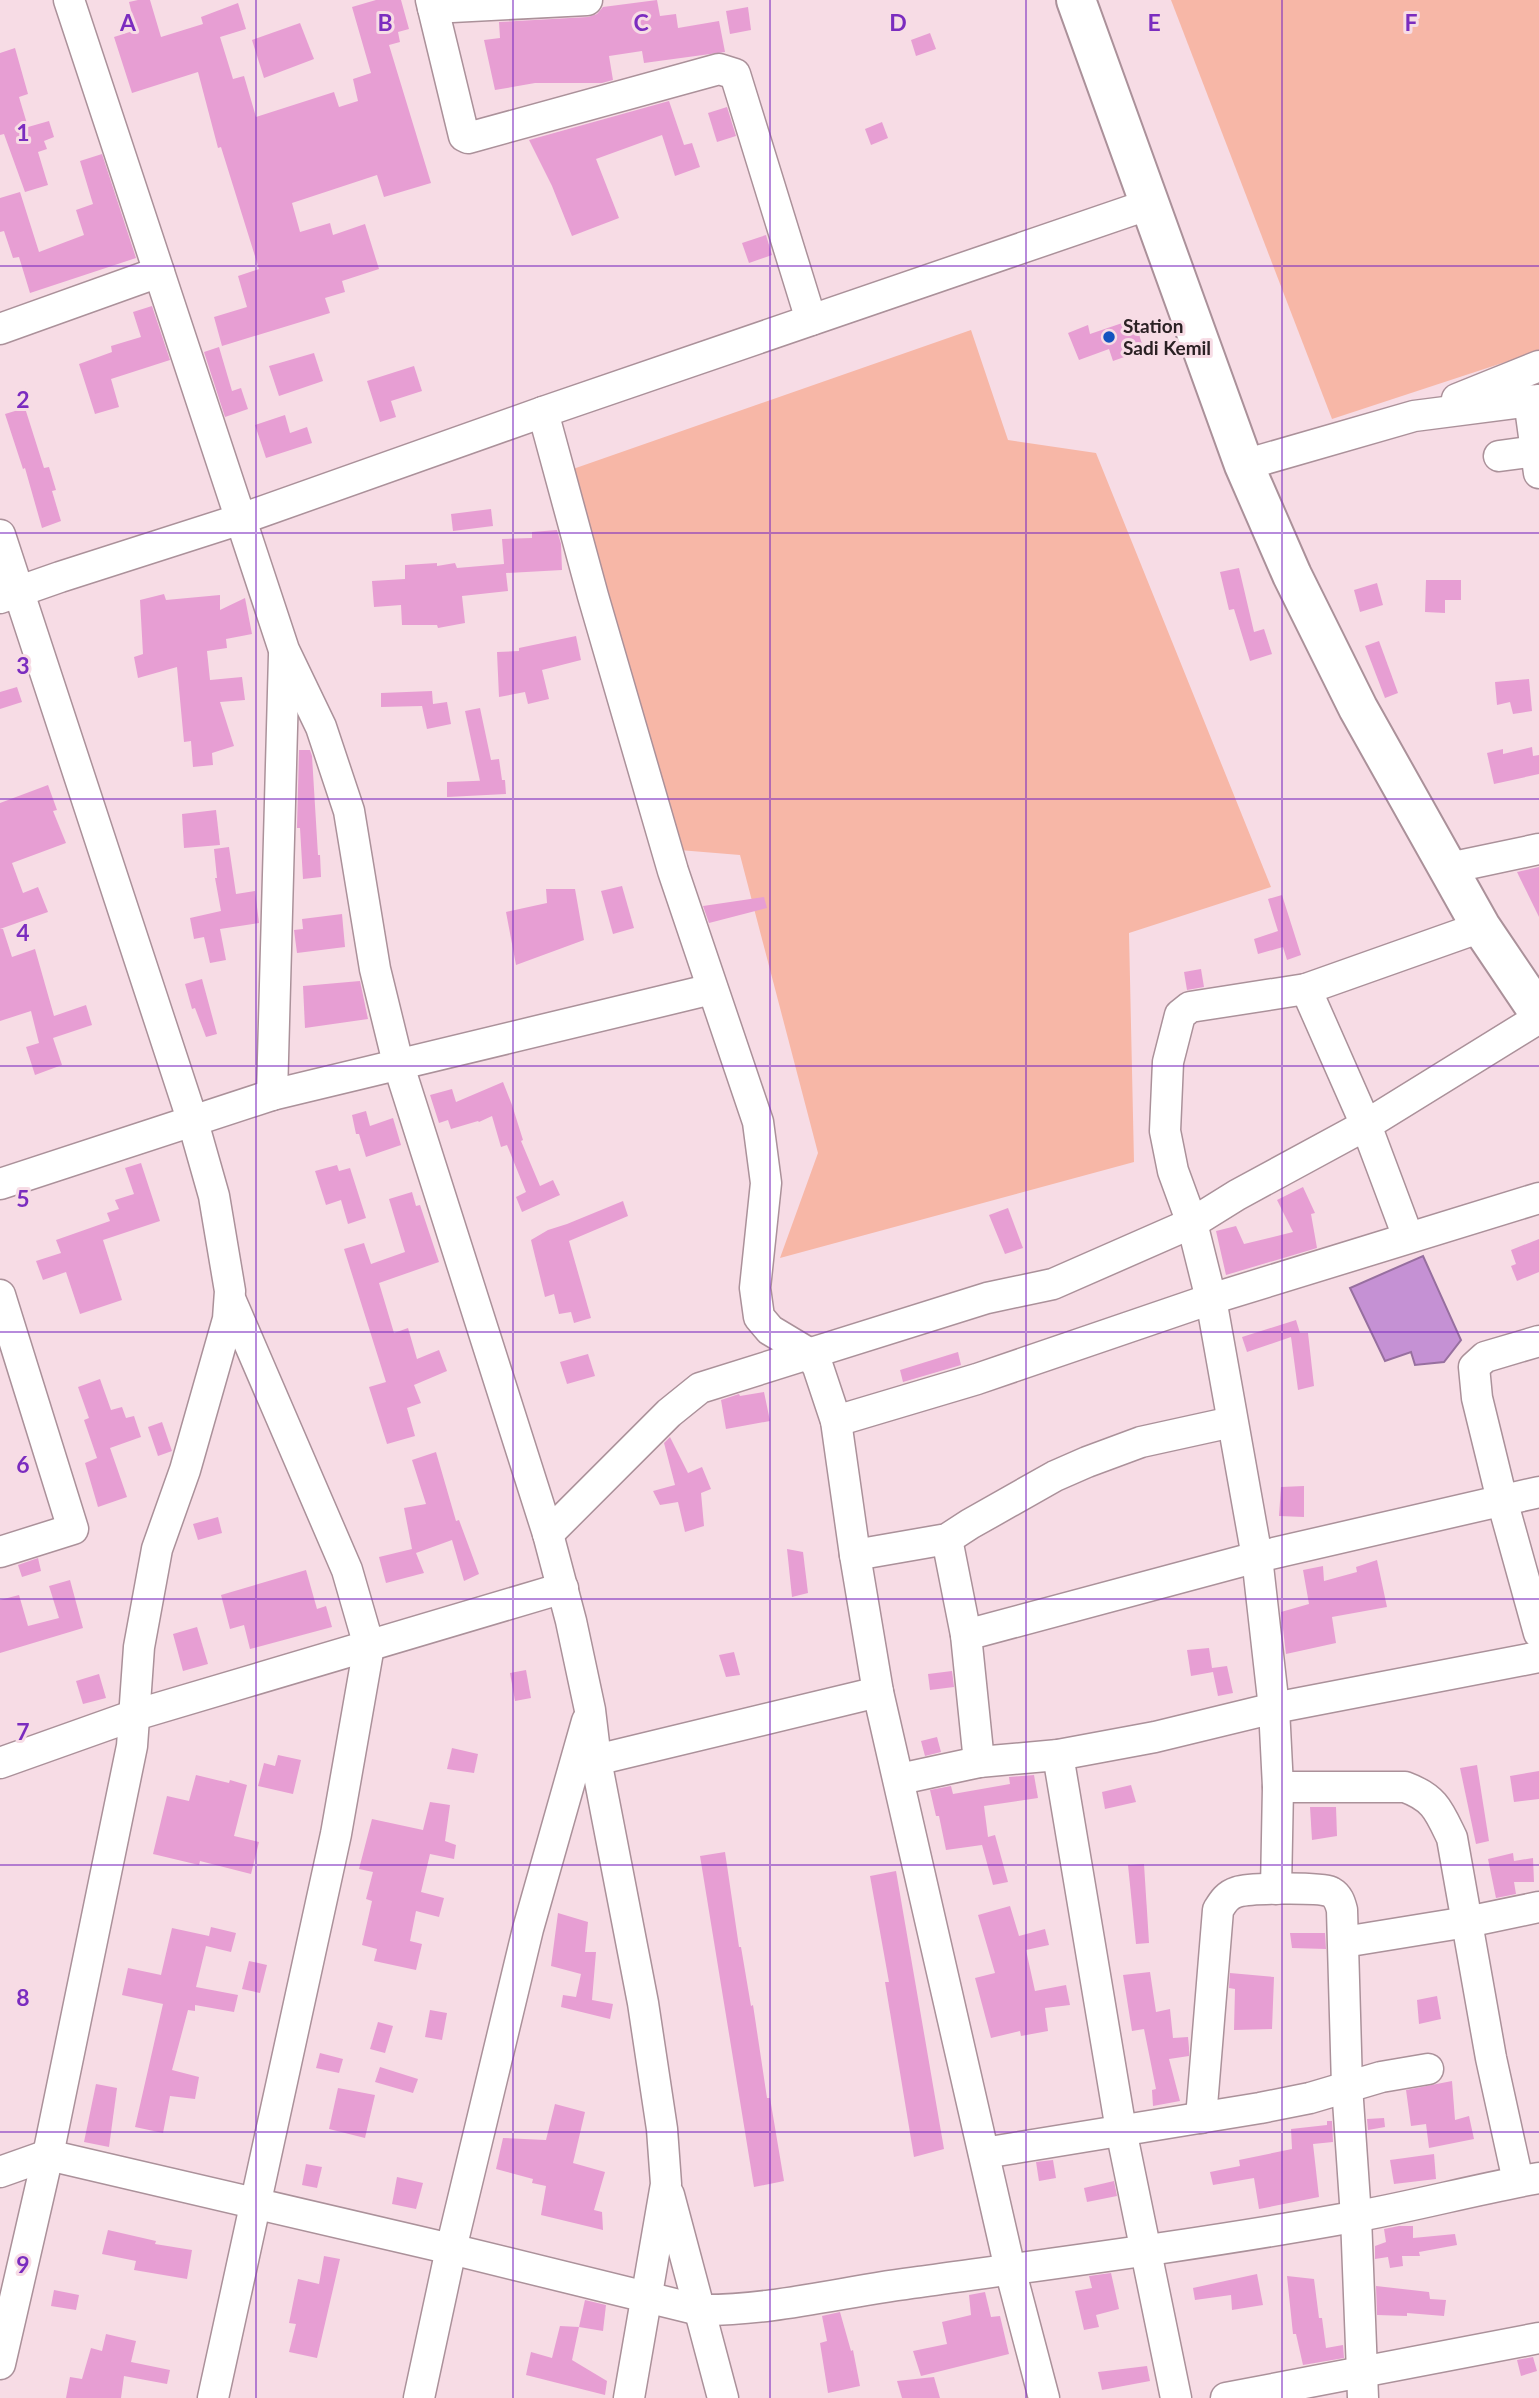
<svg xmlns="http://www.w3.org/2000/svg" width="1539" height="2398" viewBox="0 0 1539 2398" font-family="Lato,sans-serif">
<rect width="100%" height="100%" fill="#f7dce5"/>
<g fill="#f7b7a7">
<polygon points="1171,0 1539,0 1539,351 1332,419"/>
<polygon points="971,330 1008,440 1096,453 1271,887 1129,933 1134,1162 780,1258 818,1153 740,855 667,849 573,469"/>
</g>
<polygon fill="#c591d4" stroke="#976f9f" stroke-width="2" points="1423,1256 1461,1340 1444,1362 1415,1365 1411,1352 1385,1361 1350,1288"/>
<g fill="#e79ed3">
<polygon points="138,0 150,0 161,37 203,24 201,17 238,3 246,29 220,37 233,79 244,76 256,117 334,92 339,107 358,101 353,79 371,73 352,7 376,0 401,0 409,29 398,32 400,42 389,45 431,183 384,197 377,175 292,203 300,232 330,223 333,235 365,224 379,269 342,281 345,292 325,298 330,313 222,346 214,317 247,307 238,276 259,269 221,147 218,148 198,72 132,93 114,37 136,30 129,2"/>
<polygon points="657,0 660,16 676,14 678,28 719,21 725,52 644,63 642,51 609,56 613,80 602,83 535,83 495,90 484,40 500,38 499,22 588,17 597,14 603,7"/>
<polygon points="748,7 751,30 730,34 726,11"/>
<polygon points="300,23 314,59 264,78 252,40"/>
<polygon points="930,33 936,49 916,56 911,40"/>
<polygon points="15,48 28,94 19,97 28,127 49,121 54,137 44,141 47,149 38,152 48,185 25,192 4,134 0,135 0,53"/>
<polygon points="669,101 684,145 692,143 700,167 675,176 662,135 596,159 619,218 572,236 552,186 529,140"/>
<polygon points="727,107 736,136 717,142 708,113"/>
<polygon points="882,122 888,138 871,145 865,129"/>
<polygon points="102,154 136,258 30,293 19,257 13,258 4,231 0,232 0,198 20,192 39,252 84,235 76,210 93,204 80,161"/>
<polygon points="766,235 772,255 749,263 742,243"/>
<polygon points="152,306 170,360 111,379 119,407 95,414 79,364 112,352 111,346 141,337 133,312"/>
<polygon points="1134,319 1144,350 1113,361 1109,349 1079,360 1068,333 1088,325 1090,334"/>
<polygon points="219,347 232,391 241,388 248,409 225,417 204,352"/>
<polygon points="314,353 323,381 279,396 269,366"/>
<polygon points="414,366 422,391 391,401 396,417 380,422 367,381"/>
<polygon points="25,408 44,468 49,467 56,490 52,491 61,521 42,528 25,468 23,469 5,414"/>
<polygon points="285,415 290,433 307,427 312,443 266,458 255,425"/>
<polygon points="491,509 493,526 453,531 451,514"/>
<polygon points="557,530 561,544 562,570 506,573 508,591 462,596 465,623 438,628 437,625 402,625 401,605 374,607 372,581 405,579 405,565 437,563 437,566 455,563 457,568 504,564 502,539 532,538 532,532"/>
<polygon points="1239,568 1254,632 1264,629 1272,654 1250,661 1234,609 1229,610 1220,572"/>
<polygon points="1426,580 1461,580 1461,600 1445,600 1445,613 1425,612"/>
<polygon points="1377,583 1383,605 1360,612 1354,590"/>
<polygon points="164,594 166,600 220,595 220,610 245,598 252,634 226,639 227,648 207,651 210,680 242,677 245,700 220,702 234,746 212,753 213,765 193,767 191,741 184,742 177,667 138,678 134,657 143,654 140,600"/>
<polygon points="576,636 581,660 542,670 549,699 528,704 525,692 499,697 497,652 519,651 519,648"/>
<polygon points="1379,641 1398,693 1385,698 1365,646"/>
<polygon points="1529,679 1532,711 1513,714 1510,702 1497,705 1495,682"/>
<polygon points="17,687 22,702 0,709 0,692"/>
<polygon points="432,691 433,704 447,702 451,724 427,729 422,706 381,707 381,693"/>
<polygon points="480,708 491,760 499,759 502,780 505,780 506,794 447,797 447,782 499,780 480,781 465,711"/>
<polygon points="1532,747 1533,756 1539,755 1539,774 1494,784 1487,753 1503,749 1503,754"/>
<polygon points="299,750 310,750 312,756 318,855 320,855 321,877 303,879 300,828 297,828"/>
<polygon points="48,785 57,810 53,811 66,843 12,863 23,893 38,887 48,912 0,929 3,929 12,957 35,949 54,1016 86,1005 92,1025 53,1038 62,1065 35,1075 26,1047 39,1043 31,1011 0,1021 0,803"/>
<polygon points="216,810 220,845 184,848 182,814"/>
<polygon points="229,847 236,894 255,891 259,923 220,929 226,960 210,963 204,937 194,939 190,918 221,911 215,878 217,878 214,849"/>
<polygon points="1539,867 1539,917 1517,872"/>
<polygon points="622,886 634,928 613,934 601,891"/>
<polygon points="546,889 575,889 584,940 516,965 506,912 547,903"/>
<polygon points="1282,895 1301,955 1287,960 1283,947 1258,954 1254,939 1278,931 1268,899"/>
<polygon points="764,897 767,908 709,923 703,906"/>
<polygon points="342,914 345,947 297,953 294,930 303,929 302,919"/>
<polygon points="1201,969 1204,987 1187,990 1184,972"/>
<polygon points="202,979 217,1034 206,1037 195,1008 192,1009 185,984"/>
<polygon points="360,981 368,1019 305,1028 303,986"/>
<polygon points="503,1082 512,1105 523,1140 521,1141 540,1186 553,1180 560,1195 522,1212 516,1197 526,1192 507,1145 501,1147 492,1116 479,1122 478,1121 451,1129 448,1120 439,1123 430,1095 452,1089 456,1102"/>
<polygon points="366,1111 370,1126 393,1118 401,1145 366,1157 359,1134 356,1134 352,1115"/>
<polygon points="141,1163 160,1221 103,1240 122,1300 80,1314 66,1272 43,1280 36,1261 61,1253 56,1240 110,1221 107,1213 119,1209 115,1200 134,1194 125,1168"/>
<polygon points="337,1165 339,1171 350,1168 366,1218 348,1224 341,1200 326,1205 315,1171"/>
<polygon points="1303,1187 1315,1213 1311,1214 1317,1248 1226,1275 1216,1231 1236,1226 1244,1244 1293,1232 1277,1200"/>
<polygon points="412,1192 416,1206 420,1205 439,1262 379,1283 394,1333 408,1328 417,1359 439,1350 447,1371 414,1385 421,1403 407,1408 415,1436 387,1444 369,1387 386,1382 344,1249 364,1243 371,1264 405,1252 389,1199"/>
<polygon points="623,1201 628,1216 569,1241 591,1318 574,1323 571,1312 559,1314 554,1294 545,1297 531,1240 548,1230 567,1224"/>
<polygon points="1008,1208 1023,1248 1005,1254 989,1215"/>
<polygon points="1539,1239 1539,1272 1517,1281 1511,1266 1516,1264 1511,1250"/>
<polygon points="1296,1320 1300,1333 1308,1333 1314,1386 1298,1390 1291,1337 1247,1352 1242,1337"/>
<polygon points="958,1352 961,1365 903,1382 900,1370"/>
<polygon points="588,1354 595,1376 567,1384 560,1362"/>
<polygon points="100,1379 111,1410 122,1407 126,1418 134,1416 141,1437 110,1448 127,1497 98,1507 85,1463 97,1458 84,1420 89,1418 78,1387"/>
<polygon points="764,1392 770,1421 726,1429 721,1400 739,1394 740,1396"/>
<polygon points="162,1422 172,1451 158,1456 148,1427"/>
<polygon points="670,1437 688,1473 702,1467 711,1489 701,1493 704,1526 685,1532 678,1502 660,1505 653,1491 675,1485 664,1443"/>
<polygon points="436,1452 456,1521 459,1520 479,1574 464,1581 452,1540 416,1553 424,1573 386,1583 379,1557 412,1549 404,1508 426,1504 412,1460"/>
<polygon points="1304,1486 1304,1517 1279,1516 1281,1487"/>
<polygon points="218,1517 222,1533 198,1540 193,1524"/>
<polygon points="787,1549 803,1552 808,1593 792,1597"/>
<polygon points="38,1558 41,1571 22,1577 18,1565"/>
<polygon points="1377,1560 1387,1607 1332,1617 1336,1643 1286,1654 1281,1612 1309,1604 1303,1570 1323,1566 1324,1581 1357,1572 1356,1567"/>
<polygon points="306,1570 317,1609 326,1606 332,1627 250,1649 244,1625 230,1629 221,1595"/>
<polygon points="70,1580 83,1628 0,1653 0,1600 19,1595 28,1626 59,1618 49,1586"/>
<polygon points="197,1627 208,1664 183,1671 173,1634"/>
<polygon points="1209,1648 1212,1668 1227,1666 1233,1693 1218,1696 1213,1672 1191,1676 1187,1650"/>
<polygon points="734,1652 740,1675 726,1677 719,1655"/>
<polygon points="526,1670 531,1698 515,1701 510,1673"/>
<polygon points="952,1671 954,1687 930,1690 928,1674"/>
<polygon points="99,1674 106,1698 83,1704 76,1681"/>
<polygon points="937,1737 941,1752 925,1756 921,1741"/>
<polygon points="452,1748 478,1754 474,1773 447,1769"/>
<polygon points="278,1755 301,1760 293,1794 258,1786 264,1763 275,1766"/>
<polygon points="1477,1765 1489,1841 1476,1844 1460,1768"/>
<polygon points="1539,1771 1539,1799 1514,1802 1510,1776"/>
<polygon points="196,1775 229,1783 230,1780 247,1785 234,1836 259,1842 251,1874 200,1861 199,1865 153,1854 167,1796 189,1801"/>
<polygon points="1034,1775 1038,1798 984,1806 988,1837 995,1835 1008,1882 993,1885 982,1845 946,1850 939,1816 936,1816 930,1790 951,1786 953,1794 1010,1784 1009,1777"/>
<polygon points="1131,1785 1136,1802 1105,1809 1102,1792"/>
<polygon points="430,1802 450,1805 445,1841 456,1845 454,1859 430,1854 421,1892 444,1898 439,1917 416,1911 410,1941 422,1944 416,1970 374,1961 377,1949 362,1945 372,1901 366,1899 373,1872 359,1869 372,1819 423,1830"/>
<polygon points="1310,1807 1336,1807 1337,1836 1312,1840"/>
<polygon points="725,1852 739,1947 741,1947 751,2006 753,2005 767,2098 770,2098 784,2181 754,2187 700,1856"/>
<polygon points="1513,1853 1514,1861 1533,1858 1534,1882 1514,1882 1516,1894 1496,1898 1488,1859"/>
<polygon points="1144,1864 1149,1943 1136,1944 1128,1865"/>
<polygon points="896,1871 944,2149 914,2157 885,1982 889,1982 870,1876"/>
<polygon points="1010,1906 1019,1936 1045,1929 1049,1945 1026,1950 1035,1991 1066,1985 1070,2005 1045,2008 1048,2031 1021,2036 1020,2031 991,2038 975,1978 995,1973 978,1915"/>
<polygon points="558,1913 588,1922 585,1952 596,1952 592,2000 613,2004 610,2019 561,2007 563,1995 576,1997 581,1974 551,1966"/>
<polygon points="211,1927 236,1933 231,1952 206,1946 196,1987 238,1995 234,2012 195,2005 195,2011 188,2010 172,2070 199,2077 195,2099 170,2096 163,2133 135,2127 163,2004 122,1995 128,1968 161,1975 172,1928 209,1936"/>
<polygon points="1290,1933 1325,1933 1326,1949 1292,1948"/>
<polygon points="249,1961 267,1965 260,1993 242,1989"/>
<polygon points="1150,1972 1156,2012 1170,2009 1173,2038 1188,2037 1189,2048 1189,2056 1169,2059 1180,2101 1153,2106 1152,2090 1156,2089 1144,2029 1132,2031 1123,1975"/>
<polygon points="1230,1973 1274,1977 1272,2029 1234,2030 1235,1989 1229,1988"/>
<polygon points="1437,1996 1441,2019 1419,2024 1417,2000"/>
<polygon points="430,2010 447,2013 442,2040 425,2037"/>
<polygon points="378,2022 393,2026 385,2053 370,2049"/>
<polygon points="320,2053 343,2059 339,2073 316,2068"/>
<polygon points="380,2067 418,2079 413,2093 375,2082"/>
<polygon points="1452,2081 1455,2120 1469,2116 1474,2139 1429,2148 1426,2124 1411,2126 1406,2090"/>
<polygon points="96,2084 117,2088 109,2147 84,2142"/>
<polygon points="338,2088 375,2095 365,2138 329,2129"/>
<polygon points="555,2104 585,2112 573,2163 605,2172 594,2210 602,2212 603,2230 541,2215 546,2186 532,2183 533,2179 496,2169 503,2138 546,2140"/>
<polygon points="1384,2118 1385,2127 1368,2130 1367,2119"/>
<polygon points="1327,2121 1332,2121 1333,2142 1313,2144 1319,2197 1259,2209 1254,2178 1213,2185 1210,2172 1240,2166 1239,2160 1292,2149 1291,2129 1327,2125"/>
<polygon points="1434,2154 1436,2179 1394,2184 1390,2160"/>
<polygon points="1053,2160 1056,2178 1039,2181 1036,2162"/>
<polygon points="306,2164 322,2167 317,2188 302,2185"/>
<polygon points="397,2177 423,2183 416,2209 392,2204"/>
<polygon points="1114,2181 1117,2196 1087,2202 1084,2188"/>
<polygon points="1399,2226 1413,2226 1413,2238 1455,2234 1457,2245 1419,2252 1420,2256 1402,2256 1403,2266 1390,2268 1388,2257 1375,2259 1375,2246 1386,2242 1384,2229"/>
<polygon points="108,2230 156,2241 155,2244 192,2250 187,2279 134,2270 136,2261 102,2254"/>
<polygon points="324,2256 340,2259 317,2358 289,2352 296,2324 289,2323 298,2279 319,2284"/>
<polygon points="1111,2273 1119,2309 1096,2315 1099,2327 1084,2330 1075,2291 1092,2288 1089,2276"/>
<polygon points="1257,2274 1263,2305 1232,2310 1231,2295 1195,2300 1193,2288"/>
<polygon points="1287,2276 1314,2279 1319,2318 1322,2318 1326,2348 1343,2345 1344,2358 1303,2365 1296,2334 1293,2334"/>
<polygon points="1376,2286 1429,2292 1430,2299 1446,2300 1444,2316 1407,2313 1407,2316 1377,2315"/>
<polygon points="54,2290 79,2295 76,2310 51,2306"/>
<polygon points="985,2292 991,2317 1000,2316 1009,2354 921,2376 913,2351 947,2344 942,2322 971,2315 969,2295"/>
<polygon points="585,2300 606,2305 603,2331 579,2327"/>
<polygon points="840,2312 851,2351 853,2350 860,2386 828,2393 820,2343 827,2341 822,2316"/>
<polygon points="560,2326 579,2327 572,2360 607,2381 605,2395 526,2375 531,2352 552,2358"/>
<polygon points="106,2334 136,2341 131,2362 170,2370 167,2384 124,2376 121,2398 66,2398 70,2377 82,2379 91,2348 102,2351"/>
<polygon points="1533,2357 1537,2371 1521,2376 1517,2360"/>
<polygon points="1147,2366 1150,2381 1102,2390 1098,2372"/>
<polygon points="934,2377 940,2398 902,2398 897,2381"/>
</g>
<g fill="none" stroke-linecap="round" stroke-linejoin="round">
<defs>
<g id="minor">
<polyline points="69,0 284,650 321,727 349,811 375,969 398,1063 548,1534 571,1621 590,1710 596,1760 643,2003 662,2129 666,2184 629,2398"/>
<polyline points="431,0 464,136 468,138 719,69 735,74 811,320"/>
<polyline points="433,8 587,0"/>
<polyline points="0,329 159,272"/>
<polyline points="1457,399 1539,366"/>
<polyline points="1529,400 1539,473"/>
<polyline points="543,412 593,596 673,871 758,1122 766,1183 755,1288 759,1317 770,1330 810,1354 818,1367 836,1421 855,1555 878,1692 1010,2269 1044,2398"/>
<polyline points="1499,456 1536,451"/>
<polyline points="1244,465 1414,416 1539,400"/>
<polyline points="0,535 193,1122 214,1196 230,1291 228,1319 185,1470 157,1549 139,1647 132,1746 48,2155 0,2364"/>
<polyline points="0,598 60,577 241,519 543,412 1150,204"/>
<polyline points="1449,868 1539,849"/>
<polyline points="1306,989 1366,1125 1408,1237"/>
<polyline points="272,1095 284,655"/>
<polyline points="0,1184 272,1095 712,989"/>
<polyline points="0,1295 73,1529 0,1552"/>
<polyline points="1539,1341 1485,1357 1474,1367 1477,1398 1502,1500 1539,1633"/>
<polyline points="836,1421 977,1379 1211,1299 1539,1198"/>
<polyline points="548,1534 669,1413 700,1388 987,1298 1053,1284 1192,1223 1237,1195 1366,1125 1539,1018"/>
<polyline points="947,1539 966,1635 979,1762"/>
<polyline points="855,1555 947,1539 970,1524 1055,1476 1087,1462 1141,1442 1232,1422"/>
<polyline points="966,1635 1257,1557 1539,1492"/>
<polyline points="1058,1755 1121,2130 1176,2398"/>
<polyline points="596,1760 878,1692"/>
<polyline points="0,1763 135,1715 563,1588"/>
<polyline points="900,1779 979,1762 1058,1755 1155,1737 1274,1708 1539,1657"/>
<path d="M 1278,1787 L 1405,1787 C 1435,1798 1439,1811 1452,1838 L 1491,2058 L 1518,2181"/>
<polyline points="1276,1889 1278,1787 1274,1708 1257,1557 1211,1299 1192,1223 1173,1171 1165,1131 1168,1062 1180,1015 1190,1007 1306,989 1481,927"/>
<polyline points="1344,1942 1467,1922 1539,1907"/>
<path d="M 1201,2118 L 1218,1910 C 1223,1902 1227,1895 1237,1892 C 1250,1888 1319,1887 1331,1892 C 1338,1896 1340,1902 1342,1910 L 1347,2086 L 1356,2217 L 1363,2398"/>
<polyline points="984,2153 1260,2108 1310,2098 1381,2077 1428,2069"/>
<path d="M 0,2172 L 48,2155 L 451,2249 L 699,2310 C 773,2311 845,2291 919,2282 C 1064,2262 1209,2243 1353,2217 C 1415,2206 1477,2189 1539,2178"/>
<polyline points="669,2195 723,2398"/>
<polyline points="213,2398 336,1834 369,1646 347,1570 231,1301"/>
<polyline points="419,2398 451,2249 528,1929 587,1721"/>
<polyline points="1226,2398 1539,2338"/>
</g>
<polyline id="highway" points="1076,0 1244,465 1292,575 1358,708 1481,927 1539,1013"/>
</defs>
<use href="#minor" stroke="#ab919a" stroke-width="33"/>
<use href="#highway" stroke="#ab919a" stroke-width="42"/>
<use href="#minor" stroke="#fff" stroke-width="30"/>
<use href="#highway" stroke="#fff" stroke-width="38"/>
</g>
<path fill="none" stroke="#7b2cbf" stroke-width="2" stroke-opacity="0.55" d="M 256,0 L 256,2398M 513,0 L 513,2398M 770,0 L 770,2398M 1026,0 L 1026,2398M 1282,0 L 1282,2398M 0,266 L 1539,266M 0,533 L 1539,533M 0,799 L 1539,799M 0,1066 L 1539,1066M 0,1332 L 1539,1332M 0,1599 L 1539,1599M 0,1865 L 1539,1865M 0,2132 L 1539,2132"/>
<circle fill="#1453bf" stroke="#f7dce5" stroke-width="2.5" cx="1109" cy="337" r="7"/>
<g text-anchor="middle" stroke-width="6" stroke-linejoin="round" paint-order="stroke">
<g font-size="19" font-weight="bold" fill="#2b2124" stroke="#f7dce5" text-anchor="start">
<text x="1123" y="333">Station<tspan x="1123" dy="22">Sadi Kemil</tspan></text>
</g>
</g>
<g font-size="23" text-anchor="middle" font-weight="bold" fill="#7b2cbf" stroke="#f7dce5" stroke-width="6" stroke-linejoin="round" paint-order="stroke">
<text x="128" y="31">A</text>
<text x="385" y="31">B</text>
<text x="641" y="31">C</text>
<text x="898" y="31">D</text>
<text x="1154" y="31">E</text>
<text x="1411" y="31">F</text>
<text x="23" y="141">1</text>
<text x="23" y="408">2</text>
<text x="23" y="674">3</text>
<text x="23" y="941">4</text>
<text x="23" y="1207">5</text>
<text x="23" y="1473">6</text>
<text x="23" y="1740">7</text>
<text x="23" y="2006">8</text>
<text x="23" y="2273">9</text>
</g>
</svg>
